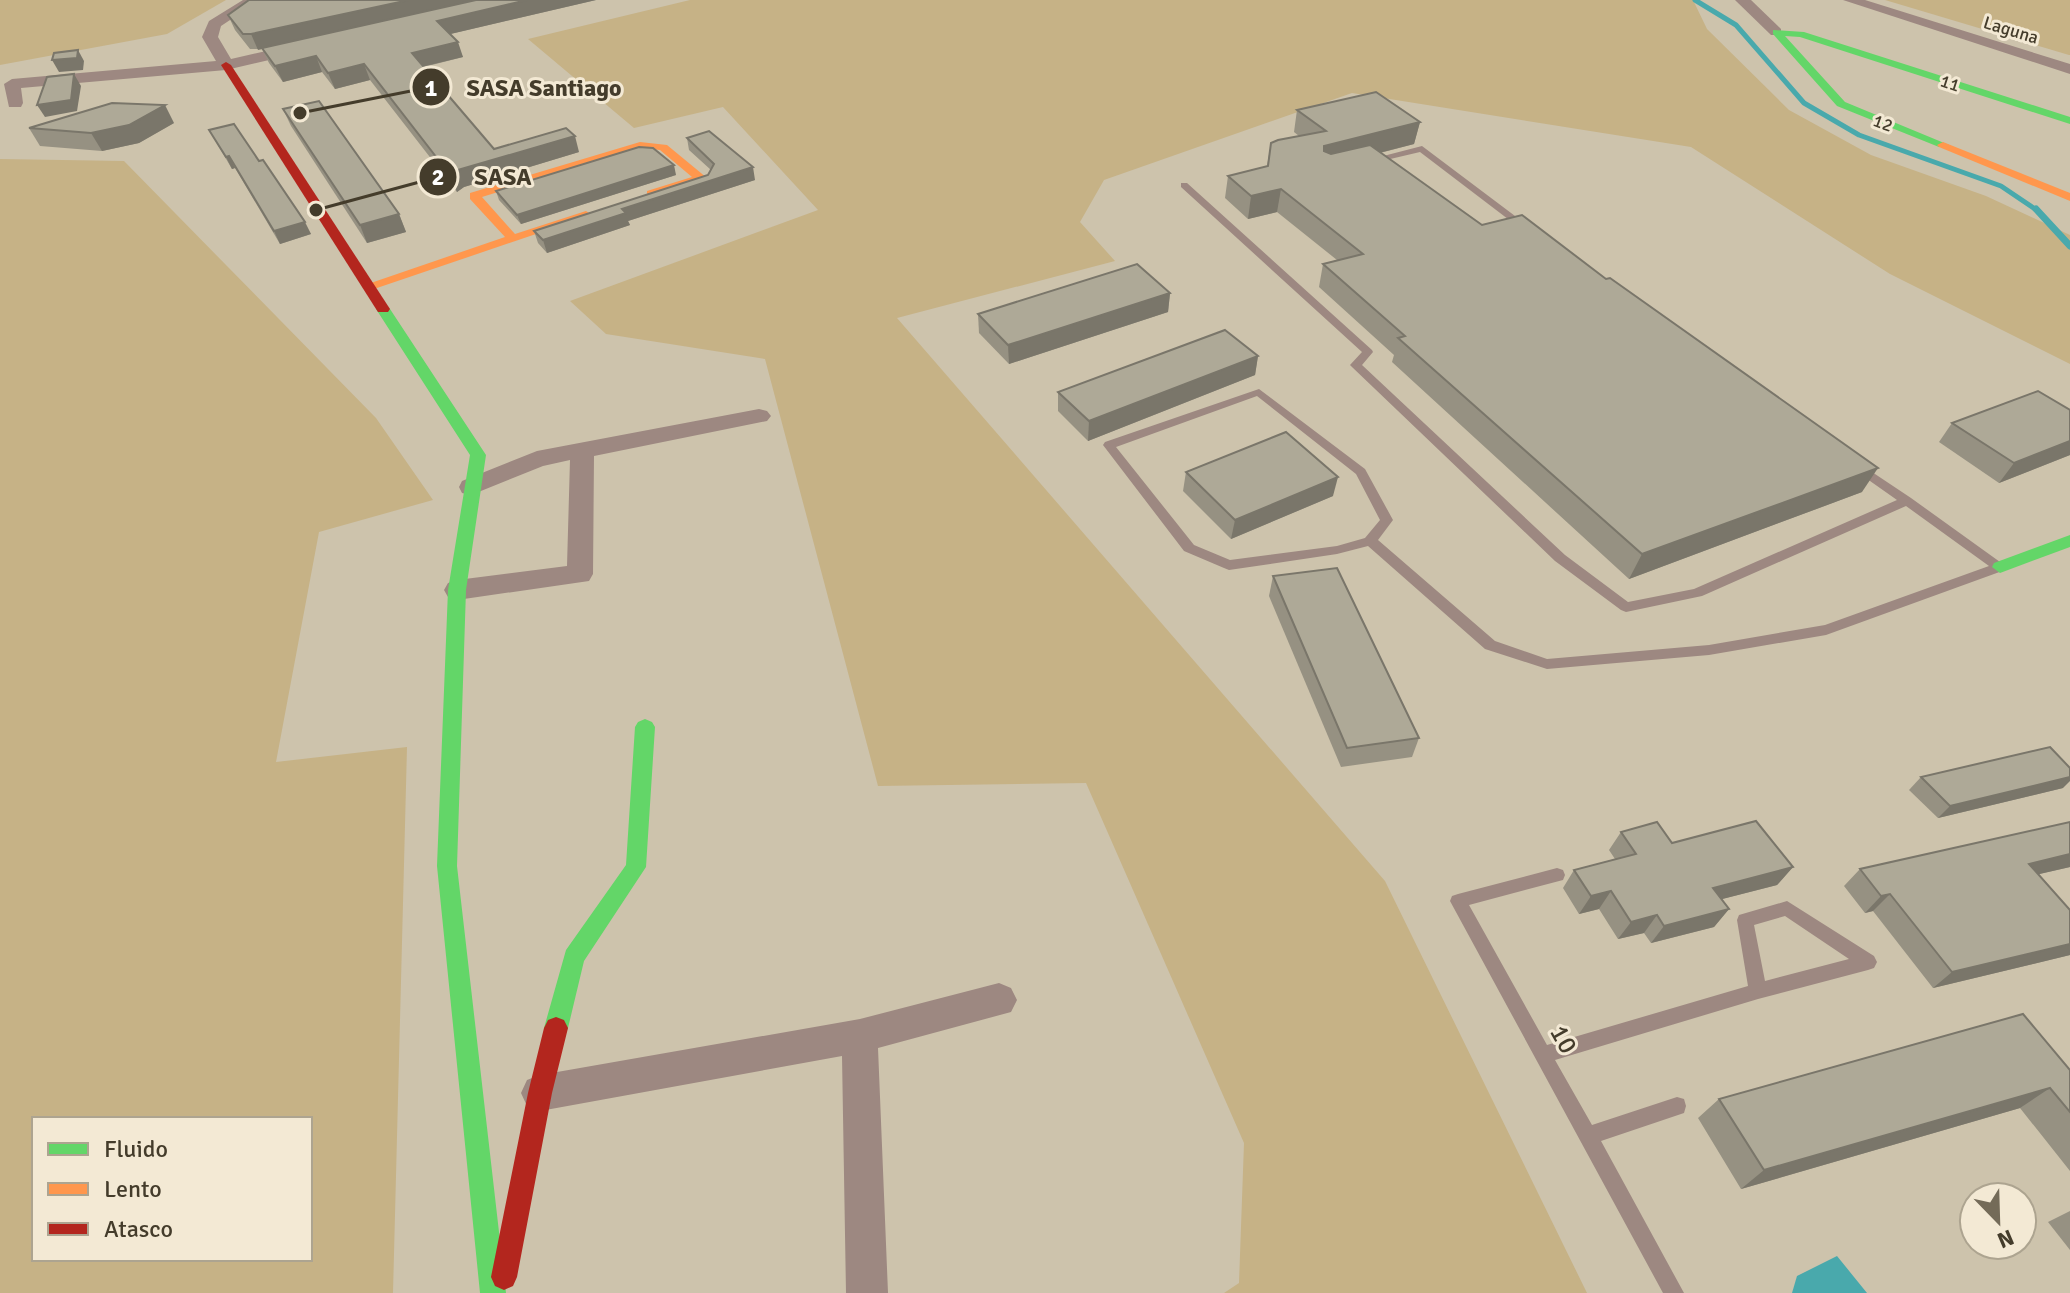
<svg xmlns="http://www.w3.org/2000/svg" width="2070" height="1293" viewBox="0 0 2070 1293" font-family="Signika,sans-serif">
<rect width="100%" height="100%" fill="#cdc3ac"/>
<g fill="#c6b286" fill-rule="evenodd">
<polygon points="0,0 226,0 167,34 0,65"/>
<polygon points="690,0 1693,0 1707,29 1789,110 1871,155 1986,196 2070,235 2070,364 1890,274 1691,147 1352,93 1104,180 1080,222 1115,261 897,318 1385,881 1587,1293 1224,1293 1239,1283 1244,1143 1086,783 878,786 765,359 606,334 570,301 818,210 723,107 634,128 528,39"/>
<polygon points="1885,0 2070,0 2070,55 2069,55"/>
<path d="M 0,159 L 124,161 L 376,418 L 433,500 L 319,532 L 276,762 L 407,747 L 393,1293 L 0,1293 ZM 310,1119 L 310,1259 L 34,1259 L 34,1119 Z"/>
</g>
<polygon fill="#49a9ac" points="1837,1256 1867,1293 1792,1293 1797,1276"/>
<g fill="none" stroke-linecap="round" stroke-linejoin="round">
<polyline stroke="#49a9ac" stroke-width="5" points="1695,0 1736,25 1804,103 1859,135 2001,186 2038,211"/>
<polyline stroke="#49a9ac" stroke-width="7" points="2036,209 2070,246"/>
<g fill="#9d8881" fill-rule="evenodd">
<polygon points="1422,146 1531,228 1531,232 1525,232 1420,152 1369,164 1364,161"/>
<path d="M 1181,183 L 1187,183 L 1372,350 L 1373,352 L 1362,365 L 1565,555 L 1628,602 L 1694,589 L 1897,500 L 1853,469 L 1851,466 L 1853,463 L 1857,462 L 1911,498 L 2007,567 L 2005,570 L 1826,635 L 1709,655 L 1547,669 L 1485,649 L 1368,546 L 1337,554 L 1229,570 L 1224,568 L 1184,551 L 1103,445 L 1105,442 L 1259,389 L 1365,469 L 1393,520 L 1378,540 L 1495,641 L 1547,659 L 1709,645 L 1825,625 L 1989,566 L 1906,506 L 1702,596 L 1626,612 L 1621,610 L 1555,561 L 1352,367 L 1350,365 L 1362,352 L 1181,187 ZM 1257,396 L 1356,474 L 1380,520 L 1365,538 L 1337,546 L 1230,560 L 1194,545 L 1116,447 Z"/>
<path d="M 1557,868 L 1563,870 L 1565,875 L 1563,880 L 1469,905 L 1547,1045 L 1748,986 L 1737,920 L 1739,915 L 1787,901 L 1874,956 L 1877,962 L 1874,968 L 1868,970 L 1758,999 L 1555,1060 L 1592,1125 L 1677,1097 L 1684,1099 L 1686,1106 L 1684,1113 L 1601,1141 L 1684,1293 L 1663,1293 L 1450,901 L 1452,896 L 1458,894 ZM 1785,916 L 1849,959 L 1765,981 L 1754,925 Z"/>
</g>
<g fill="#9d8881" fill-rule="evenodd">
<polygon points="243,0 260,0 221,26 218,37 231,59 302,43 308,45 308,51 226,70 21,88 23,103 21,107 9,107 4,84 12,79 216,61 202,37 209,21"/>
<polygon points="1735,0 1751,0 1781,29 1781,35 1771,35"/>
<polygon points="1843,0 1865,0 2070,64 2070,74"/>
<polygon points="759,409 767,411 771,416 767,421 594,456 593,574 589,581 457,600 448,597 444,590 448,583 457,580 567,566 570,460 543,466 471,495 462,493 459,487 462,481 537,451"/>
<polygon points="999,983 1011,988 1017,1000 1011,1012 878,1048 888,1293 846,1293 842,1056 540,1111 527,1106 521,1093 527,1080 540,1075 860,1019"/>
</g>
<g fill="#63d668" fill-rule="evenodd">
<polygon points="1773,30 1804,32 2070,117 2070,124 1800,37 1785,36 1845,102 1949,145 1939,147 1837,106 1773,34"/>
<polygon points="383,305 390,309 486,455 466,590 457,866 506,1293 480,1293 437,866 448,590 470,455 376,309"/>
<polygon points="2070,535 2070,547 2000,573 1992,567 1994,563"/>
<polygon points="645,719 652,722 655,727 646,867 584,961 568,1028 564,1036 556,1039 548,1036 544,1028 566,950 626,865 635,727 638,722"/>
</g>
<g fill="#ff974d" fill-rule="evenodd">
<polygon points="640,142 667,145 707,178 655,197 647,197 647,191 692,177 660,150 641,148 482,197 515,234 586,211 592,215 374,289 364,289 362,286 505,237 470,199 470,193"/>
<polygon points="1943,142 2070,193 2070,201 1939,147 1937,145"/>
</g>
<g fill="#b3261e" fill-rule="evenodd">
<polygon points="226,62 231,65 390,309 388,312 378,312 376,309 221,65"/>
<polygon points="556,1017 564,1020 568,1028 552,1093 517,1277 513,1286 504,1290 495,1286 491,1277 528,1093 544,1028 548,1020"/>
</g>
</g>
<g fill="#969182">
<polygon points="249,0 596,0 450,34 463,57 424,67 494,149 579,152 464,187 457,192 370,80 335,89 322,72 283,82 269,63 262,49 250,49 235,30 228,15"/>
<polygon points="283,109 399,214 406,232 367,243 291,126"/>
<polygon points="1297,110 1420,122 1414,144 1380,153 1862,492 1629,579 1392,362 1394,355 1319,287 1323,264 1337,260 1277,212 1248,219 1225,198 1228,176 1267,166 1271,143 1299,136 1294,132"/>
<polygon points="174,123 139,143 102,151 40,146 29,128"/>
<polygon points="209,130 259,161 311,234 280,244 235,168 232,169"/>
<polygon points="687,138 755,180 628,221 630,225 547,253 538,243 534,231 708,175 711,170 689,150"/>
<polygon points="676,175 521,224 499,200 496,191"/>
<polygon points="1170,293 1168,312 1009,364 979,333 978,314"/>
<polygon points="1258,356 1255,375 1088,441 1058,411 1058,392"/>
<polygon points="2070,410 2070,455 1999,483 1939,442 1952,423"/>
<polygon points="1186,472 1333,496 1231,539 1183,491"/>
<polygon points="1273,576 1419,738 1412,757 1341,767 1269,596"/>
<polygon points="1921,777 2063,788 1938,818 1909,790"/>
<polygon points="1621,832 1672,843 1793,867 1777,885 1722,899 1729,909 1714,927 1651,943 1644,933 1618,939 1599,909 1579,914 1563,888 1574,870 1615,859 1609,850"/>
<polygon points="2070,867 2039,874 2070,910 2070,955 1933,988 1873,911 1865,913 1844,886 1860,869"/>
<polygon points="2070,1070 2070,1171 2020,1108 1741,1189 1698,1118 1719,1099"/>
<polygon points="2070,1211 2070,1250 2048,1222"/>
</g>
<g fill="#7a766a">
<polygon points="409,0 481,0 258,50 251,34"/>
<polygon points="527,0 596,0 442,36 437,21"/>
<polygon points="458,42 463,57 417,68 412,53"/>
<polygon points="78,50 84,61 83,70 59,72 52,60"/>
<polygon points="316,56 322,72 283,82 275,66"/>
<polygon points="364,64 370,80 335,89 328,73"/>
<polygon points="74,74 81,86 77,111 45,117 37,105"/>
<polygon points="165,105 174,123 139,143 102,151 91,133"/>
<polygon points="1420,122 1414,144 1320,168 1324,146"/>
<polygon points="575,136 579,152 464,187 457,192 451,176 458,170"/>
<polygon points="229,156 235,168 232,169 226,157"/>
<polygon points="674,165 676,175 521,224 517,215"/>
<polygon points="753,167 755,180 628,221 630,225 547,253 543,240 622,209"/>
<polygon points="1281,189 1277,212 1248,219 1251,196"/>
<polygon points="399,214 406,232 367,243 360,225"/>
<polygon points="305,222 311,234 280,244 274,231"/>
<polygon points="1170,293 1168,312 1009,364 1008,345"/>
<polygon points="1258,356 1255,375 1088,441 1089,421"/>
<polygon points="2070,441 2070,455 1999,483 2014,463"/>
<polygon points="1878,468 1862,492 1629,579 1642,554"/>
<polygon points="1338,477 1333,496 1231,539 1235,520"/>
<polygon points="2070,777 2070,781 2063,788 1938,818 1950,806"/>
<polygon points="2070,854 2070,867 2010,881 2029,864"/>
<polygon points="1793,867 1777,885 1699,905 1713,888"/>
<polygon points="1611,891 1599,909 1579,914 1591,896"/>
<polygon points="1890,894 1873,911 1865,913 1881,896"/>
<polygon points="1729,909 1714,927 1651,943 1664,926"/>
<polygon points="1657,915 1644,933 1618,939 1631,922"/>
<polygon points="2070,944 2070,955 1933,988 1952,972"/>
<polygon points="2050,1088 2020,1108 1741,1189 1764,1170"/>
</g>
<g fill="#aea997" stroke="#7a766a" stroke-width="2">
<polygon points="249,0 409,0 251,34 243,34 228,15"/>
<polygon points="476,0 527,0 437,21 458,42 412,53 494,149 566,128 575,136 458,170 451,176 364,64 328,73 316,56 275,66 262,48"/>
<polygon points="78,50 77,58 52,60 54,53"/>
<polygon points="74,74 71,100 37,105 47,77"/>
<polygon points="1376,92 1420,122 1324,146 1324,151 1331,154 1370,145 1482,225 1522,215 1606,279 1610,278 1878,468 1642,554 1398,338 1405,336 1323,264 1363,254 1281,189 1251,196 1228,176 1268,166 1271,143 1278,140 1326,131 1297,110"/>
<polygon points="319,101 399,214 360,225 283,109"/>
<polygon points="112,103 165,105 129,125 91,133 29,128"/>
<polygon points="234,124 259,161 263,160 305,222 274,231 229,156 226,157 209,130"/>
<polygon points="709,131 753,167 622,209 626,213 543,240 534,231 708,175 714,164 687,138"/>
<polygon points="639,147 653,148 674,165 517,215 496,191"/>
<polygon points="1137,264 1170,293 1008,345 978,314"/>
<polygon points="1225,330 1258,356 1089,421 1058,392"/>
<polygon points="2038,391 2070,410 2070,441 2014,463 1952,423"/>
<polygon points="1286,432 1338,477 1235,520 1186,472"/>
<polygon points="1337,568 1419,738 1347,748 1273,576"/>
<polygon points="2050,747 2070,768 2070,777 1950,806 1921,777"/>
<polygon points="1756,821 1793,867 1713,888 1729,909 1664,926 1657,915 1631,922 1611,891 1591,896 1574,870 1636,854 1621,832 1657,822 1672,843"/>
<polygon points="2070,822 2070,854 2029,864 2070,910 2070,944 1952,972 1890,894 1881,896 1860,869"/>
<polygon points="2023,1014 2070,1070 2070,1112 2050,1088 1764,1170 1719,1099"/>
</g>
<g text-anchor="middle" stroke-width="6" stroke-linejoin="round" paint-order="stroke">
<g font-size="18" fill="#443c2b" stroke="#f3e9d4">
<text transform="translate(2011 30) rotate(17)" y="6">Laguna</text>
<text transform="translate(1950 83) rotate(18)" y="6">11</text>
<text transform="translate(1883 123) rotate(20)" y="6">12</text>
</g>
<g font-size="26" fill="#443c2b" stroke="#f3e9d4">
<text transform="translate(1564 1039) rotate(61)" y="9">10</text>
</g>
</g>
<path fill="none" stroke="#443c2b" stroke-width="3" d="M300 113L431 87M316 210L438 177"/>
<g fill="#443c2b" stroke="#f3e9d4" stroke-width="3">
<circle cx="300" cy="113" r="8"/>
<circle cx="316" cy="210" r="8"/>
<circle cx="431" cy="87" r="20"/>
<circle cx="438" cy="177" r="20"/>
</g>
<g font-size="24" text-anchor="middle" font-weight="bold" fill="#fff">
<text x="431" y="96">1</text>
<text x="438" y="185">2</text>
</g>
<g font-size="24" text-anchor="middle" font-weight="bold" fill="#443c2b" stroke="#f3e9d4" stroke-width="6" stroke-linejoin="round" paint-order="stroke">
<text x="544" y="96">SASA Santiago</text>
<text x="503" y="185">SASA</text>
</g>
<rect x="32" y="1117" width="280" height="144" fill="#f3e9d4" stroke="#ada490" stroke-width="2"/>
<rect x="48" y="1143" width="40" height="12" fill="#63d668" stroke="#ada490" stroke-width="2"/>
<text x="104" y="1157" font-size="24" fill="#443c2b">Fluido</text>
<rect x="48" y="1183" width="40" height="12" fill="#ff974d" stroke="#ada490" stroke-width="2"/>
<text x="104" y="1197" font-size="24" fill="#443c2b">Lento</text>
<rect x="48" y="1223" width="40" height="12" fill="#b3261e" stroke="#ada490" stroke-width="2"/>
<text x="104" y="1237" font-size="24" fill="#443c2b">Atasco</text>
<g transform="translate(1998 1221) rotate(157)"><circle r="38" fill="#f3e9d4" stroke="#ada490" stroke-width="2"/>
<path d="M0-6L14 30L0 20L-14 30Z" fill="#746b58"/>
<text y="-12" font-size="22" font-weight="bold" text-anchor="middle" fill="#443c2b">N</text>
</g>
</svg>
